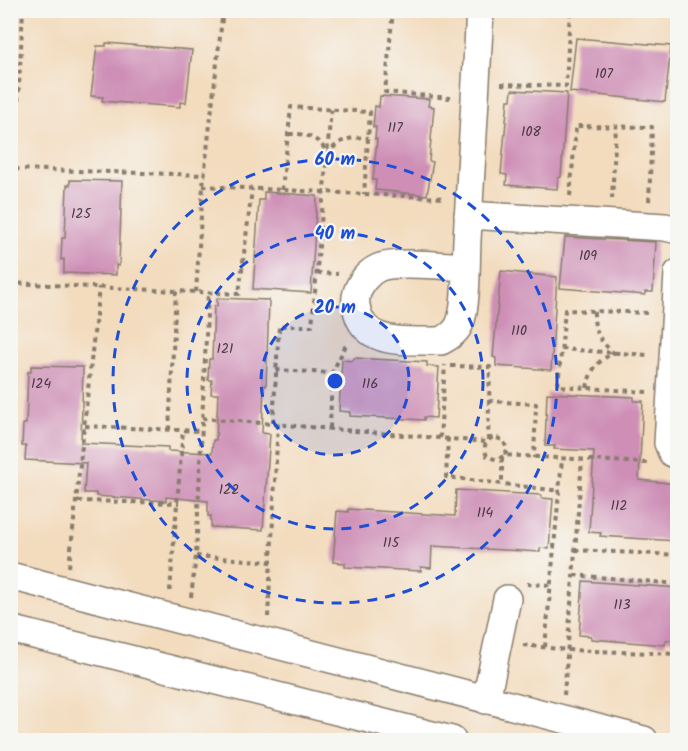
<svg xmlns="http://www.w3.org/2000/svg" width="688" height="751" viewBox="0 0 688 751" font-family="Kalam,sans-serif">
<rect width="100%" height="100%" fill="#f6f6f2"/>
<filter id="ink" filterUnits="userSpaceOnUse"><feTurbulence type="fractalNoise" baseFrequency=".0167" numOctaves="2"/><feDisplacementMap in="SourceGraphic" scale="12" xChannelSelector="R" yChannelSelector="G"/><feConvolveMatrix kernelMatrix="1 2 1 2 8 2 1 2 1" color-interpolation-filters="sRGB"/></filter>
<filter id="wash" filterUnits="userSpaceOnUse"><feTurbulence type="fractalNoise" baseFrequency=".008" numOctaves="4" result="noise"/><feDisplacementMap in="SourceGraphic" scale="24" xChannelSelector="R" yChannelSelector="G"/><feGaussianBlur stdDeviation="1.35" result="paint"/><feColorMatrix in="noise" values="0 0 0 0 0 0 0 0 0 0 0 0 0 0 0 0 0 1.4 0 .05"/><feComposite in="paint" operator="in"/></filter>
<g filter="url(#wash)">
<rect width="100%" height="100%" fill="#f3dbbd"/>
<g id="blocks">
<g fill="#ce8eb6">
<polygon points="576,38 671,46 665,102 570,92"/>
<polygon points="106,43 192,50 186,103 180,102 180,107 126,103 102,101 103,97 91,96 97,46 106,46"/>
<polygon points="512,90 567,93 561,177 558,178 557,189 506,185 507,175 501,174 508,100 511,100"/>
<polygon points="380,96 429,99 428,106 434,107 429,161 433,162 427,195 375,190 376,180 373,180 377,139 375,139 376,127 373,127 375,106 379,107"/>
<polygon points="70,180 122,181 119,266 116,265 116,275 64,273 64,259 61,260 62,238 65,238 67,185 70,185"/>
<polygon points="264,192 317,196 311,293 253,289 259,200 264,200"/>
<polygon points="565,237 656,242 653,292 645,292 645,295 560,288"/>
<polygon points="501,271 557,277 551,370 496,366 496,358 493,357"/>
<polygon points="217,298 269,300 266,386 264,386 262,433 270,434 263,530 211,527 211,516 208,516 208,501 166,497 166,501 96,496 96,493 84,493 86,463 25,460 26,446 22,446 23,424 26,424 28,372 31,372 31,366 83,367 81,443 168,447 168,451 212,453 213,440 216,440 218,394 211,394 212,380 208,380 209,359 212,359 214,306 217,306"/>
<polygon points="354,358 427,362 427,366 439,367 436,418 424,417 424,420 350,416 350,412 339,411 342,360 353,361"/>
<polygon points="547,393 634,397 634,401 643,401 639,480 678,484 676,541 600,536 601,533 589,532 594,451 554,449 555,446 545,446"/>
<polygon points="456,490 541,495 541,498 553,499 549,549 540,548 540,552 432,546 431,568 421,567 421,571 345,567 345,563 333,562 337,511 348,512 348,509 455,516"/>
<polygon points="583,581 678,588 675,640 666,640 665,645 591,639 591,636 579,635"/>
</g>
</g>
</g>
<g filter="url(#ink)">
<use href="#blocks" fill-opacity="0" stroke="#887c6c" stroke-width="1.5"/>
<g fill="none" stroke-linecap="round" stroke-linejoin="round">
<defs>
<g id="minor">
<polyline points="468,215 665,227 678,230"/>
<path d="M 465,267 C 445,266 395,260 378,268 C 367,273 358,285 356,297 C 355,304 357,312 360,319 C 373,347 416,340 441,341 C 449,337 457,332 460,323 C 467,306 466,260 467,240 C 471,164 476,87 480,10"/>
<polyline points="678,273 668,443 672,453 678,455"/>
<polyline points="10,576 644,740"/>
<polyline points="10,629 452,740"/>
<polyline points="486,700 507,599"/>
</g>
</defs>
<use href="#minor" stroke="#887c6c" stroke-width="30"/>
<g stroke="#887c6c" stroke-width="4" stroke-dasharray="4.5 4.5" stroke-linecap="butt">
<polyline points="393,10 385,92 450,98"/>
<polyline points="678,64 676,104 678,105"/>
<polyline points="501,84 566,86 570,10"/>
<path d="M 289,134 C 307,133 319,138 328,154 C 338,140 351,136 368,138"/>
<polyline points="15,169 205,175"/>
<polyline points="203,186 444,198"/>
<polyline points="282,190 291,107 370,112 364,194"/>
<polyline points="570,196 576,126 652,127 649,203"/>
<polyline points="612,199 616,126"/>
<polyline points="10,254 23,10"/>
<polyline points="317,273 338,274"/>
<polyline points="10,283 239,294 252,189"/>
<polyline points="196,292 203,186 223,10"/>
<polyline points="561,349 648,355"/>
<polyline points="451,366 490,367 488,440"/>
<polyline points="276,370 332,373"/>
<path d="M 587,388 C 590,370 598,360 614,353 C 600,342 593,330 594,311"/>
<polyline points="647,392 558,386 565,310 650,313"/>
<polyline points="489,401 536,404 534,458"/>
<polyline points="202,418 486,442"/>
<polyline points="273,422 279,326 312,326 331,109"/>
<polyline points="85,426 201,431"/>
<polyline points="330,428 332,373 347,343"/>
<polyline points="169,430 176,291"/>
<polyline points="440,438 445,365"/>
<polyline points="448,438 446,477 560,491"/>
<path d="M 505,455 L 507,449 L 503,440 L 493,437 C 484,442 483,448 487,456 L 497,460 L 505,455 L 648,463"/>
<polyline points="502,458 502,484"/>
<polyline points="78,501 179,503"/>
<polyline points="575,550 678,555"/>
<polyline points="196,556 272,562"/>
<polyline points="69,567 99,287"/>
<polyline points="574,575 678,584"/>
<polyline points="527,584 550,585"/>
<polyline points="170,591 183,430"/>
<polyline points="191,597 196,556 208,293"/>
<polyline points="268,617 278,423"/>
<polyline points="523,645 567,650 678,654"/>
<polyline points="545,647 562,459"/>
<polyline points="564,695 582,460"/>
<polyline points="677,740 678,740"/>
</g>
<use href="#minor" stroke="#fff" stroke-width="27"/>
</g>
</g>
<circle cx="335" cy="381" r="74" fill="#1d4ed8" fill-opacity=".12"/>
<g fill="none" stroke="#1d4ed8" stroke-width="3" stroke-dasharray="10 8">
<circle cx="335" cy="381" r="74"/>
<circle cx="335" cy="381" r="148"/>
<circle cx="335" cy="381" r="222"/>
</g>
<g text-anchor="middle" stroke-width="4.5" stroke-linejoin="round" paint-order="stroke">
<g font-size="14" fill="#483842">
<text x="604" y="78">107</text>
<text x="395" y="132">117</text>
<text x="531" y="136">108</text>
<text x="81" y="218">125</text>
<text x="588" y="260">109</text>
<text x="519" y="335">110</text>
<text x="225" y="353">121</text>
<text x="41" y="388">124</text>
<text x="370" y="388">116</text>
<text x="229" y="494">122</text>
<text x="619" y="510">112</text>
<text x="485" y="517">114</text>
<text x="391" y="547">115</text>
<text x="622" y="609">113</text>
</g>
</g>
<circle cx="335" cy="381" r="9" fill="#1d4ed8" stroke="#f6f6f2" stroke-width="3"/>
<g font-size="18" text-anchor="middle" font-weight="bold" fill="#1d4ed8" stroke="#f6f6f2" stroke-width="4.5" stroke-linejoin="round" paint-order="stroke">
<text x="335" y="165">60 m</text>
<text x="335" y="239">40 m</text>
<text x="335" y="313">20 m</text>
</g>
<rect width="688" height="751" fill="none" stroke="#f6f6f2" stroke-width="36"/>
</svg>
